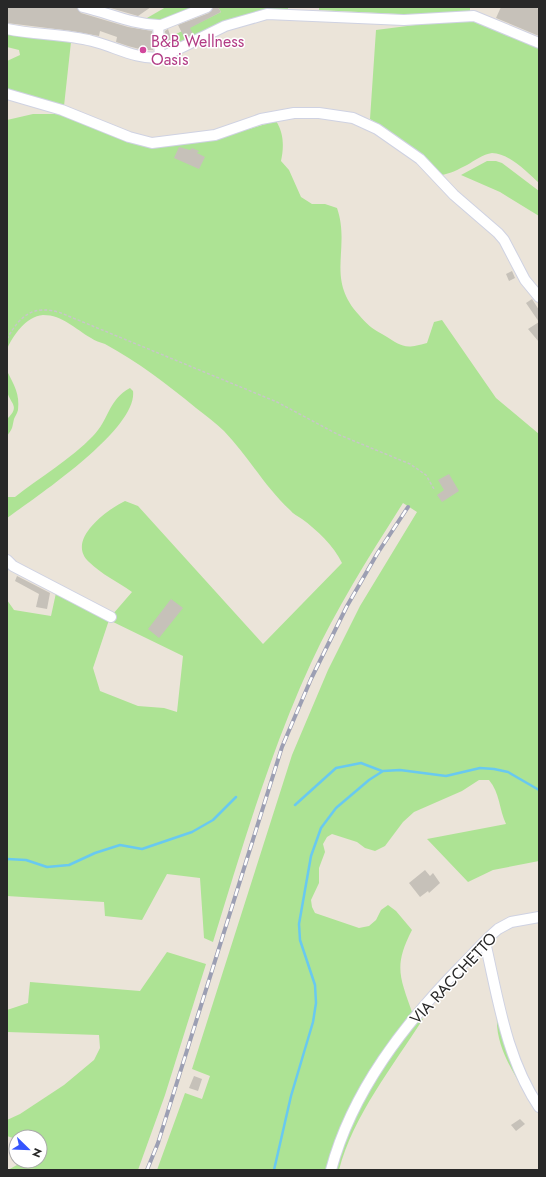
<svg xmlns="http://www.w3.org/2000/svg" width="546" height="1177" viewBox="0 0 546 1177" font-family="Jost,sans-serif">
<rect width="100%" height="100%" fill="#ebe4d9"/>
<g fill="#ade394" fill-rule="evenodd">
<polygon points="166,7 190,7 191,11 178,17 148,23 147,18"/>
<path d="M 218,7 L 288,7 L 288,11 C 250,10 228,21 194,37 L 192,33 L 184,37 L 186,41 L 174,47 L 170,37 L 221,12 Z"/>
<polygon points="319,7 470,7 470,12 417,15 319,10"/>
<path d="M 475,20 L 539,47 L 539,183 C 528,173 509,153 492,153 C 483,154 474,161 467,165 C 459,169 450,174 441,175 L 381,126 L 370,119 L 376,30 L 423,24 Z"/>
<polygon points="7,33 71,42 64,106 7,89 7,61 20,55 19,50 7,47"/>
<path d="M 33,114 L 59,114 L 155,147 L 215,139 L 276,121 C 284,133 284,147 281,161 L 289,170 L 301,197 L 312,204 L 325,204 L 337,208 C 351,249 325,278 359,315 C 366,323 372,329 382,334 C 402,346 403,350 427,343 L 434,322 L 442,320 L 496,398 L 539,434 L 539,861 L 493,870 L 468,882 L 427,839 L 506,824 C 499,809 500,793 489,780 L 479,780 L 462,791 L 414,812 L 403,822 L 385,846 L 375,851 L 365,848 L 357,842 L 332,834 L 327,837 L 323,844 L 325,852 L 319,868 L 319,883 L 311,900 L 312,907 L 315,913 L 359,928 L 369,926 L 376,920 L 381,910 L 388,905 L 396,911 L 412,930 C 393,967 400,977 413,1015 L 374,1070 L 328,1170 L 157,1170 L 185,1093 L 202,1099 L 210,1076 L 192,1069 L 292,755 L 328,670 L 360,606 L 417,512 L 403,503 C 370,555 337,607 311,663 C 270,752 242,848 213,942 L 204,938 L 200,878 L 167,874 L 142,920 L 105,916 L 104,902 L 7,896 L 7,600 L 14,610 L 51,616 L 56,593 L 113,614 L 132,592 C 118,582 101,574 89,562 C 65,540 108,509 125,501 L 138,506 L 263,644 L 342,563 C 334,546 317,530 302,519 C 298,516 293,514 290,510 C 265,487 248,456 224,431 C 216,423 206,416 196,408 C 167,384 138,362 105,344 C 100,342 95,341 91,338 C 75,329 63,315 43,315 C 26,316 13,336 7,349 L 7,120 ZM 109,620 L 183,656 L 177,712 L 164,708 L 138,706 L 100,691 L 93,668 Z"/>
<polygon points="487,161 496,161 502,163 539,191 539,216 500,192 461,175"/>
<path d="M 7,371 C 14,385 20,394 18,410 C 17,414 15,416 14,419 C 12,428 13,428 7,436 L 7,419 C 21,406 10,404 7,391 C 6,385 7,377 7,371 Z"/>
<path d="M 130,388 L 133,391 C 138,429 36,497 7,518 L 7,497 L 15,497 C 39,478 72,458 93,436 C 109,420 108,400 130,388 Z"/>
<path d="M 167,952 L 206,964 L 165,1095 L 138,1170 L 40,1170 C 33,1167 17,1170 8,1170 L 24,1161 L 40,1161 L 40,1137 L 16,1137 L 16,1139 L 7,1136 L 7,1120 L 20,1114 L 64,1085 L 94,1060 L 100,1048 L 99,1035 L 7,1032 L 7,1010 L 28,1003 L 30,982 L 140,991 Z"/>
<path d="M 498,1008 L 527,1095 C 511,1069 492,1041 498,1008 Z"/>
<path d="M 417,1016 L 423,1019 C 393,1066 353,1116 339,1170 L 334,1170 C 351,1114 384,1065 417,1016 Z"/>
</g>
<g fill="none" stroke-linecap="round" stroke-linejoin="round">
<g stroke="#69c9f0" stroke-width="2.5">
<polyline points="295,805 336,768 361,763 382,771"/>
<polyline points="7,859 26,860 47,867 69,865 95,853 120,845 142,849 192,832 213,820 236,797"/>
<polyline points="274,1170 291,1096 313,1022 316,1003 315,985 300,940 299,924 311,856 321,828 336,808 369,780 383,771 400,770 446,776 480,768 494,769 508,772 539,790"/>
</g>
</g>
<g fill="#c6c1b9">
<polygon points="7,7 77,7 81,13 128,27 152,31 153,50 143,50 128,46 116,42 117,37 100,31 99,36 72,31 7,23"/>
<polygon points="107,7 151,7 138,16"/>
<polygon points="213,7 218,7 221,12 190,28 193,34 185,39 178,25 209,13"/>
<polygon points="501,7 535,7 539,9 539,36 496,18"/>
<polygon points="168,29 173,44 166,48 165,31"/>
<polygon points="179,147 190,150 192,148 199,151 197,153 205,157 199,169 174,158"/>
<polygon points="512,271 515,278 509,281 506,274"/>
<polygon points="532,299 539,310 539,342 528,329 539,322 526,303"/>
<polygon points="449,474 459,491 442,502 437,495 444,490 438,480"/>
<polygon points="17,576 50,593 47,609 36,607 39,594 15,581"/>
<polygon points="171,599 183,608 159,638 148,629"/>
<polygon points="425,870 430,876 433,873 440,883 429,893 428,891 420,897 409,883"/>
<polygon points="194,1076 202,1079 198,1091 189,1088"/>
<polygon points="520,1119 525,1124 516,1131 511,1125"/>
</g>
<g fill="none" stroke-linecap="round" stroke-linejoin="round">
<defs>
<g id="minor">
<path d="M 83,7 C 109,13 131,24 158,25 L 160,58"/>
<polyline points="159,26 207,7"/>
<path d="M 7,29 C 35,35 65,34 92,41 C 116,47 135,59 160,58 L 225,26 L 267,14 L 404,20 L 474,16 L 539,43"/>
<polyline points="7,94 62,110 129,137 152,143 215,135 261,119 294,113 319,113 353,118 377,129 420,159 454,195 498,233 504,240 525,280 539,297"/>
<polyline points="7,560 13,566 111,617"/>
<path d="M 485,942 C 498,998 506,1058 539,1107"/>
<path d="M 331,1170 C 352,1091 405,1023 462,965 C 474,953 485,940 498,929 L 511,922 L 539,917"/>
</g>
</defs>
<use href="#minor" stroke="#cfd2e2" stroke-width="12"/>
<path stroke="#c7c7c7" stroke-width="1.5" stroke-dasharray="3 2" stroke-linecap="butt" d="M 7,339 C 20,315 34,304 61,313 L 277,402 L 337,434 L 410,464 L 426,475 L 434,489"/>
<use href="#minor" stroke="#fff" stroke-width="10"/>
<defs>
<polyline id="rail" points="147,1170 158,1143 282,747 311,679 347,606 377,554 408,507"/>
</defs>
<use href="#rail" stroke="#9c9fb3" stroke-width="4"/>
<use href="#rail" stroke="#fff" stroke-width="2.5" stroke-dasharray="8" stroke-linecap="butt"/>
</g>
<circle fill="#d1479c" stroke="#fff" stroke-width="1.5" cx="143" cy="50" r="4"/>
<g text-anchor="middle" stroke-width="3" stroke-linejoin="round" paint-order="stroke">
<g font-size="16" fill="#b23c85" stroke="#fff" text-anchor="start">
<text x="151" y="47">B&amp;B Wellness<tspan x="151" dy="18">Oasis</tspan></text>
</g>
<g font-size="16" fill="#282828" stroke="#fff">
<text transform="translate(453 978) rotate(-47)" y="6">VIA RACCHETTO</text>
</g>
</g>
<rect width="546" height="1177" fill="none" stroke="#282828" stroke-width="16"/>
<g transform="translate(28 1149) rotate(113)"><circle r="19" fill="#ffffff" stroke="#a9a9a9"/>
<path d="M0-3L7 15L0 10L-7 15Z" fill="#3555fd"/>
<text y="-6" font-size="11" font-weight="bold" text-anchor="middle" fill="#282828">N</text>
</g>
</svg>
